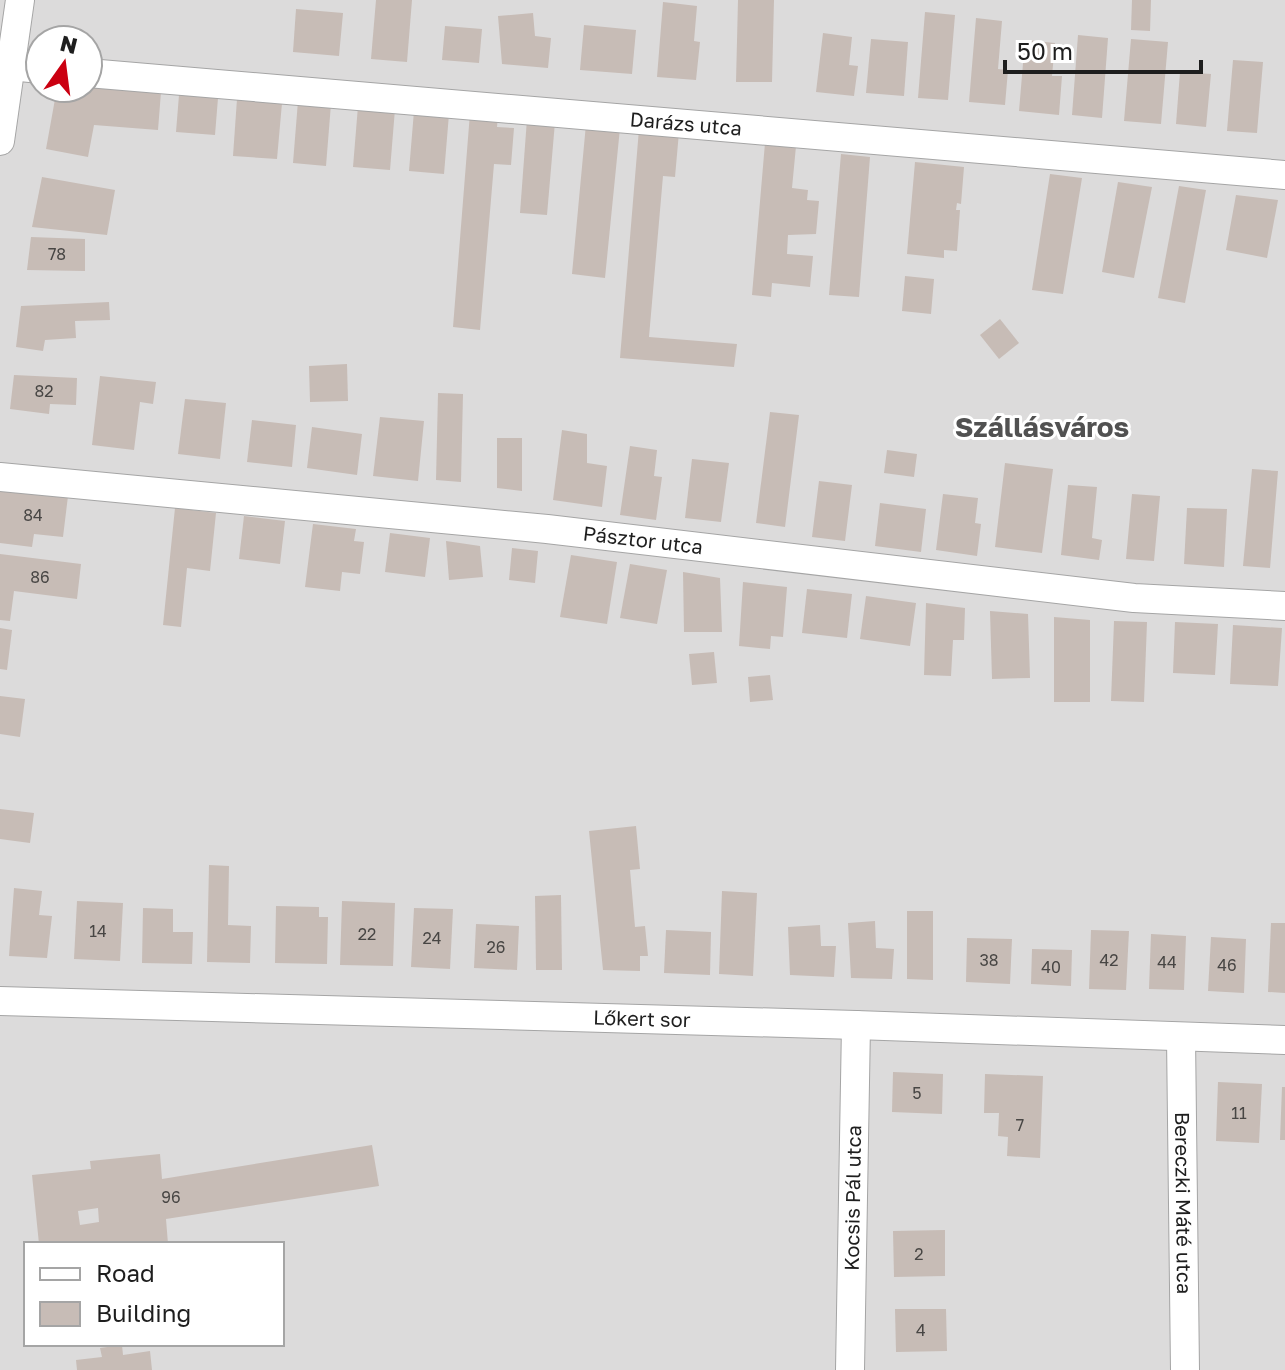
<svg xmlns="http://www.w3.org/2000/svg" width="1285" height="1370" viewBox="0 0 1285 1370" font-family="'Golos Text',sans-serif">
<rect width="100%" height="100%" fill="#efeae3"/>
<path fill="#dcdbdb" fill-rule="evenodd" d="M 0,0 L 1285,0 L 1285,1370 L 0,1370 ZM 40,40 L 88,40 L 88,88 L 40,88 ZM 26,1244 L 282,1244 L 282,1344 L 26,1344 Z"/>
<g fill="#c7bcb6" fill-rule="evenodd">
<polygon points="376,0 412,0 407,62 371,59"/>
<polygon points="738,0 774,0 772,82 736,82"/>
<polygon points="1132,0 1151,0 1150,31 1131,30"/>
<polygon points="663,2 697,6 694,41 700,42 696,80 657,77"/>
<polygon points="296,9 343,13 339,56 293,52"/>
<polygon points="925,12 955,15 948,100 918,98"/>
<polygon points="533,13 535,36 551,38 548,68 502,64 498,16"/>
<polygon points="976,18 1002,21 998,69 1008,70 1005,105 969,102"/>
<polygon points="584,25 636,30 632,74 580,70"/>
<polygon points="445,26 482,29 479,63 442,60"/>
<polygon points="823,33 852,37 849,65 858,66 854,96 816,92"/>
<polygon points="1078,35 1108,38 1102,118 1072,115"/>
<polygon points="871,39 908,42 904,96 866,93"/>
<polygon points="1131,39 1168,42 1161,124 1124,121"/>
<polygon points="1025,40 1055,43 1052,76 1062,76 1059,115 1019,111"/>
<polygon points="1233,60 1263,62 1257,133 1227,131"/>
<polygon points="1180,72 1211,74 1206,127 1176,124"/>
<polygon points="88,86 161,92 158,130 94,125 88,157 46,149 57,88"/>
<polygon points="179,95 218,98 215,135 176,132"/>
<polygon points="237,99 282,103 277,159 233,156"/>
<polygon points="298,101 331,104 326,166 293,163"/>
<polygon points="358,106 395,109 390,170 353,167"/>
<polygon points="414,111 449,114 444,174 409,171"/>
<polygon points="470,113 498,115 497,127 514,128 511,165 494,164 480,330 453,327"/>
<polygon points="527,119 555,122 547,215 520,213"/>
<polygon points="586,124 620,128 605,278 572,274"/>
<polygon points="639,129 679,132 675,177 663,176 649,337 737,344 734,367 620,358"/>
<polygon points="765,143 796,146 792,188 808,190 807,200 819,201 816,234 788,235 787,254 813,256 810,287 772,283 771,297 752,295"/>
<polygon points="841,154 870,157 859,297 829,295"/>
<polygon points="915,162 964,167 961,204 957,203 956,210 960,210 957,251 944,250 944,258 907,254"/>
<polygon points="1050,174 1082,178 1063,294 1032,290"/>
<polygon points="42,177 115,190 107,235 32,227"/>
<polygon points="1118,182 1152,187 1134,278 1102,272"/>
<polygon points="1179,186 1206,190 1185,303 1158,298"/>
<polygon points="1236,195 1278,200 1267,258 1226,250"/>
<polygon points="31,237 85,239 85,271 27,270"/>
<polygon points="905,276 934,279 931,314 902,311"/>
<polygon points="109,302 110,320 75,321 76,338 45,340 43,351 16,347 21,306"/>
<polygon points="1000,319 1019,343 999,359 980,335"/>
<polygon points="347,364 348,401 310,402 309,366"/>
<polygon points="14,375 77,378 76,405 50,404 49,414 10,409"/>
<polygon points="100,376 156,382 153,404 140,402 134,450 92,445"/>
<polygon points="438,393 463,394 461,482 436,480"/>
<polygon points="185,399 226,403 220,459 178,454"/>
<polygon points="770,412 799,415 785,527 756,523"/>
<polygon points="380,417 424,421 418,481 373,476"/>
<polygon points="252,420 296,425 292,467 247,462"/>
<polygon points="312,427 362,434 357,475 307,468"/>
<polygon points="562,430 587,434 587,463 607,466 602,507 553,500"/>
<polygon points="497,438 522,438 522,491 497,488"/>
<polygon points="630,446 657,450 654,476 662,477 656,520 620,515"/>
<polygon points="887,450 917,454 914,477 884,473"/>
<polygon points="692,459 729,463 721,522 685,518"/>
<polygon points="1005,463 1053,469 1042,553 995,547"/>
<polygon points="1252,469 1278,471 1270,568 1243,566"/>
<polygon points="819,481 852,485 845,541 812,537"/>
<polygon points="1068,485 1097,487 1092,538 1102,540 1099,560 1061,555"/>
<polygon points="0,488 68,496 63,537 34,534 32,547 0,543"/>
<polygon points="943,494 978,498 975,523 981,524 977,556 936,550"/>
<polygon points="1132,494 1160,496 1154,561 1126,559"/>
<polygon points="880,503 926,509 921,552 875,546"/>
<polygon points="175,508 216,513 210,571 187,568 181,627 163,625"/>
<polygon points="1187,508 1227,509 1224,567 1184,564"/>
<polygon points="244,516 285,521 280,564 239,559"/>
<polygon points="313,524 356,529 354,541 364,542 360,574 342,572 340,591 305,587"/>
<polygon points="390,533 430,538 425,577 385,572"/>
<polygon points="446,541 480,546 483,577 449,580"/>
<polygon points="512,548 538,551 535,583 509,580"/>
<polygon points="0,554 81,564 77,599 14,591 10,621 0,620"/>
<polygon points="571,555 617,562 607,624 560,617"/>
<polygon points="630,564 667,570 657,624 620,618"/>
<polygon points="683,572 720,578 722,632 684,632"/>
<polygon points="743,582 787,587 783,637 771,636 770,649 739,646"/>
<polygon points="807,589 852,594 847,638 802,633"/>
<polygon points="866,596 916,603 910,646 860,639"/>
<polygon points="926,603 965,608 964,640 953,640 951,676 924,675"/>
<polygon points="990,611 1028,614 1030,678 992,679"/>
<polygon points="1054,617 1090,620 1090,702 1054,702"/>
<polygon points="1114,621 1147,622 1144,702 1111,701"/>
<polygon points="1175,622 1218,624 1215,675 1173,673"/>
<polygon points="1233,625 1282,628 1278,686 1230,684"/>
<polygon points="0,628 12,630 7,670 0,669"/>
<polygon points="714,652 717,683 692,685 689,654"/>
<polygon points="770,675 773,700 750,702 748,677"/>
<polygon points="0,696 25,699 20,737 0,734"/>
<polygon points="0,809 34,813 30,843 0,839"/>
<polygon points="636,826 640,869 630,870 635,927 645,926 648,956 640,956 640,971 603,970 589,831"/>
<polygon points="209,865 229,866 228,925 251,926 250,963 207,962"/>
<polygon points="14,888 42,891 39,915 52,916 47,958 9,956"/>
<polygon points="722,891 757,893 753,976 719,974"/>
<polygon points="561,895 562,970 536,970 535,896"/>
<polygon points="77,901 123,903 120,961 74,959"/>
<polygon points="342,901 395,903 393,966 340,965"/>
<polygon points="276,906 319,907 319,917 328,917 327,964 275,963"/>
<polygon points="143,908 173,909 173,932 193,932 192,964 142,963"/>
<polygon points="414,908 453,909 450,969 411,967"/>
<polygon points="907,911 933,911 933,980 907,979"/>
<polygon points="875,921 876,948 894,949 892,979 851,978 848,923"/>
<polygon points="1271,923 1285,923 1285,993 1268,992"/>
<polygon points="476,924 519,926 517,970 474,968"/>
<polygon points="820,925 821,946 836,946 834,977 790,975 788,927"/>
<polygon points="666,930 711,932 710,975 664,973"/>
<polygon points="1091,930 1129,931 1126,990 1089,989"/>
<polygon points="1151,934 1186,936 1184,990 1149,989"/>
<polygon points="1211,937 1246,939 1244,993 1208,991"/>
<polygon points="967,938 1012,939 1010,984 966,982"/>
<polygon points="1032,949 1072,950 1071,986 1031,984"/>
<polygon points="893,1072 943,1074 942,1114 892,1112"/>
<polygon points="985,1074 1043,1076 1040,1158 1007,1156 1008,1137 998,1136 999,1113 984,1113"/>
<polygon points="1218,1082 1262,1084 1259,1143 1216,1141"/>
<polygon points="1282,1087 1285,1087 1285,1140 1280,1140"/>
<path d="M 372,1145 L 379,1186 L 166,1219 L 168,1244 L 39,1244 L 32,1175 L 91,1169 L 90,1161 L 160,1154 L 162,1179 ZM 98,1208 L 99,1222 L 80,1225 L 78,1211 Z"/>
<polygon points="945,1230 945,1276 894,1277 893,1231"/>
<polygon points="895,1309 946,1309 947,1351 896,1352"/>
<polygon points="122,1345 123,1355 150,1351 152,1370 77,1370 76,1360 102,1357 100,1348"/>
</g>
<g fill="none" stroke-linecap="round" stroke-linejoin="round">
<defs>
<g id="minor">
<polyline points="11,66 40,69"/>
<path id="s1" d="M 88,73 L 1285,175"/>
<polyline points="0,141 20,0"/>
<path id="s2" d="M 0,477 L 547,529 L 1134,598 L 1285,606"/>
<path id="s3" d="M 0,1001 L 856,1025 L 1285,1040"/>
<path id="s4" d="M 1181,1037 L 1185,1370"/>
<path id="s5" d="M 850,1370 L 856,1025"/>
</g>
</defs>
<use href="#minor" stroke="#a5a5a5" stroke-width="30"/>
<use href="#minor" stroke="#fff" stroke-width="28"/>
</g>
<g text-anchor="middle" stroke-width="6" stroke-linejoin="round" paint-order="stroke">
<g font-size="16" fill="#484644">
<text x="57" y="260">78</text>
<text x="44" y="397">82</text>
<text x="33" y="521">84</text>
<text x="40" y="583">86</text>
<text x="98" y="937">14</text>
<text x="367" y="940">22</text>
<text x="432" y="944">24</text>
<text x="496" y="953">26</text>
<text x="989" y="966">38</text>
<text x="1109" y="966">42</text>
<text x="1167" y="968">44</text>
<text x="1227" y="971">46</text>
<text x="1051" y="973">40</text>
<text x="917" y="1099">5</text>
<text x="1239" y="1119">11</text>
<text x="1020" y="1131">7</text>
<text x="171" y="1203">96</text>
<text x="919" y="1260">2</text>
<text x="921" y="1336">4</text>
</g>
<g font-size="20" fill="#1e1e1e" stroke="#fff">
<text dy="7" stroke="none"><textPath href="#s1" startOffset="600">Darázs utca</textPath></text>
<text dy="7" stroke="none"><textPath href="#s2" startOffset="646">Pásztor utca</textPath></text>
<text dy="7" stroke="none"><textPath href="#s3" startOffset="642">Lőkert sor</textPath></text>
<text dy="7" stroke="none"><textPath href="#s5" startOffset="172">Kocsis Pál utca</textPath></text>
<text dy="7" stroke="none"><textPath href="#s4" startOffset="166">Bereczki Máté utca</textPath></text>
</g>
<g font-size="28" font-weight="bold" fill="#515151" stroke="#fff">
<text x="1042" y="437">Szállásváros</text>
</g>
</g>
<rect x="24" y="1242" width="260" height="104" fill="#ffffff" stroke="#a5a5a5" stroke-width="2"/>
<rect x="40" y="1268" width="40" height="12" fill="#ffffff" stroke="#a5a5a5" stroke-width="2"/>
<text x="96" y="1282" font-size="24" fill="#1e1e1e">Road</text>
<rect x="40" y="1302" width="40" height="24" fill="#c7bcb6" stroke="#a5a5a5" stroke-width="2"/>
<text x="96" y="1322" font-size="24" fill="#1e1e1e">Building</text>
<g transform="translate(64 64) rotate(14)"><circle r="38" fill="#ffffff" stroke="#a5a5a5" stroke-width="2"/>
<path d="M0-6L14 30L0 20L-14 30Z" fill="#cb0011"/>
<text y="-12" font-size="22" font-weight="bold" text-anchor="middle" fill="#1e1e1e">N</text>
</g>
<path d="M1005 60v12h196v-12" fill="none" stroke="#1e1e1e" stroke-width="4"/>
<text x="1017" y="60" font-size="24" fill="#1e1e1e" stroke="#ffffff" stroke-width="6" paint-order="stroke">50 m</text>
</svg>
